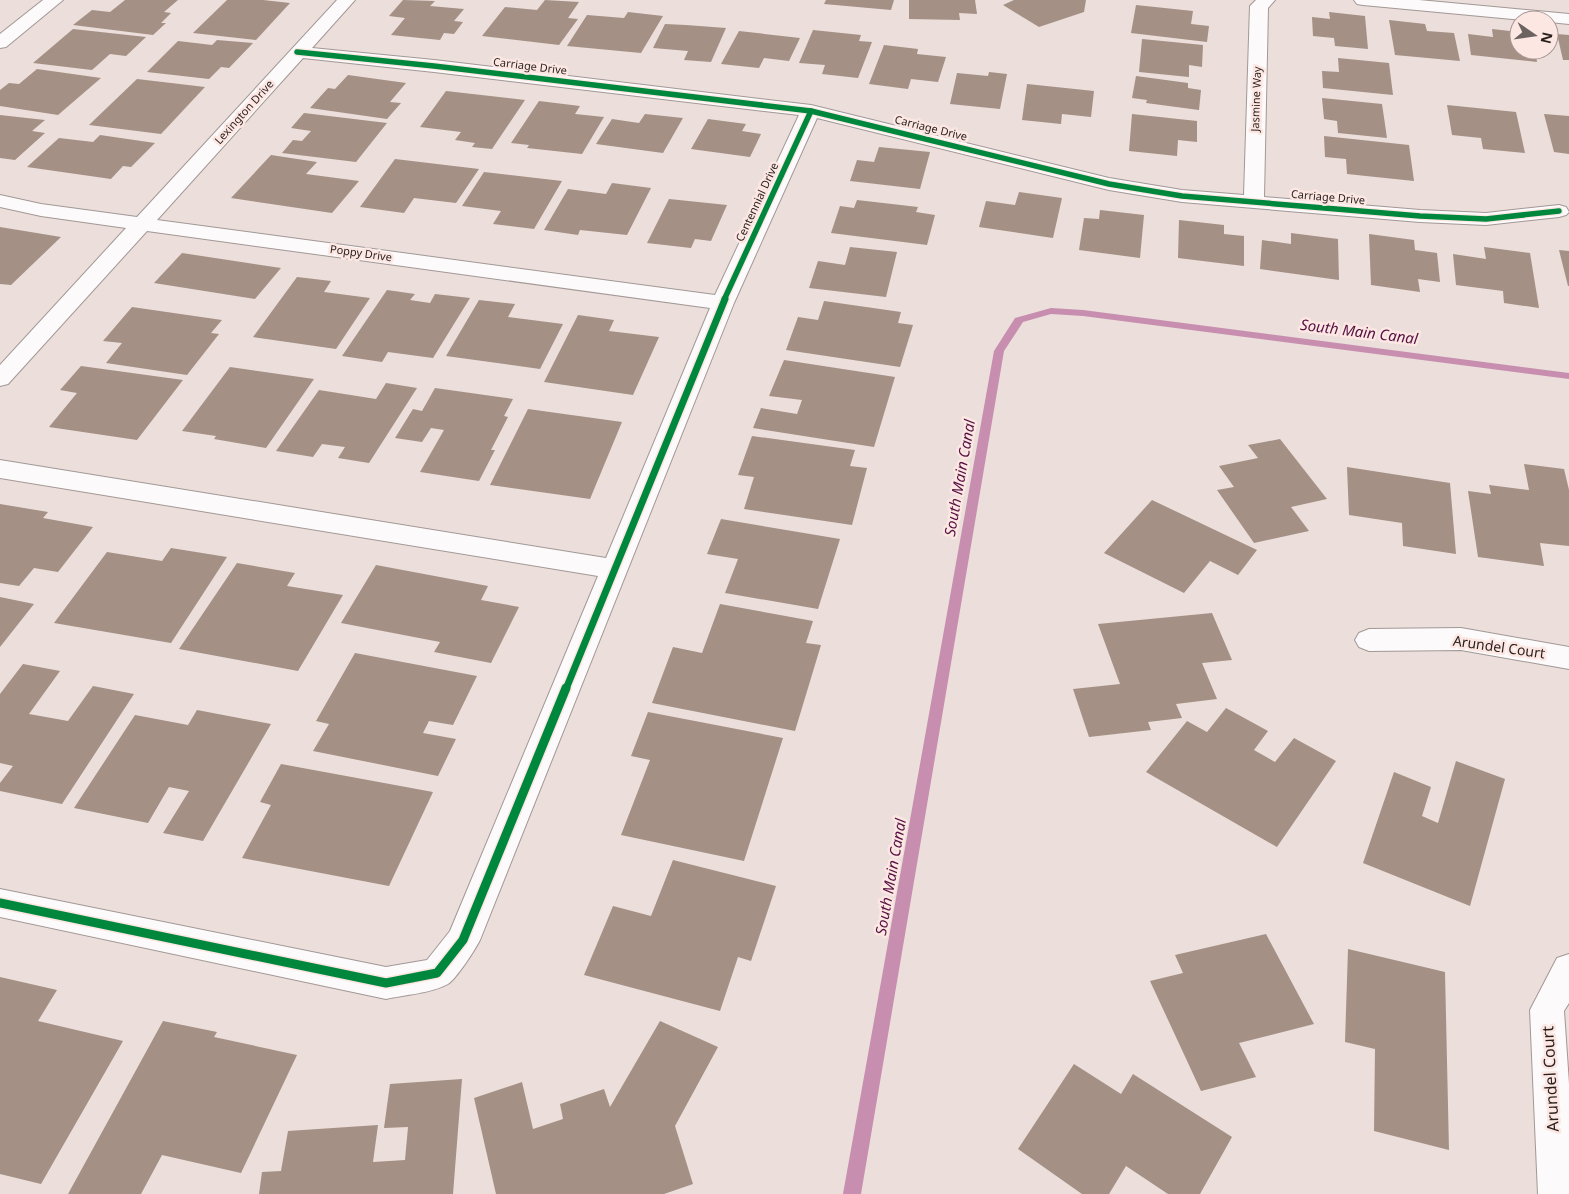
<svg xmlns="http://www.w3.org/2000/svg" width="1569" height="1194" viewBox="0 0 1569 1194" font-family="'Noto Sans',sans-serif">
<rect width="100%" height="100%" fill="#ebdedb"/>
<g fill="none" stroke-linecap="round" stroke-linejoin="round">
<polygon fill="#c78eaf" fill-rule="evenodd" points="1051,308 1083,310 1569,373 1569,379 1083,316 1051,314 1023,322 1004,351 861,1194 843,1194 994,351 1015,318"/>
</g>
<g fill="#a49084">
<polygon points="125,0 178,0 164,12 171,13 161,23 166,23 153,35 73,25 92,10 110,12"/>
<polygon points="227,0 263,0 290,3 256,40 193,33"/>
<polygon points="403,0 435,1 430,6 464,9 454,21 463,22 454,34 444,33 440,40 391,35 405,18 389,16"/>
<polygon points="545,0 579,2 568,18 578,19 559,45 482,36 505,7 537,10"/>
<polygon points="826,0 894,0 891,10 824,4"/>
<polygon points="909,0 975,0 977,14 959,13 960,20 909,19"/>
<polygon points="1014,0 1086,0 1084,12 1039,27 1003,5"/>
<polygon points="1136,5 1193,11 1191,24 1209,26 1207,42 1131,33"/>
<polygon points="628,12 663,16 641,53 567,46 587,15 624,18"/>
<polygon points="1329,12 1365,16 1368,49 1335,46 1334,38 1313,36 1312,17 1330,19"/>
<polygon points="1389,20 1425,24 1427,31 1454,33 1460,61 1395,55"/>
<polygon points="665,24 686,25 726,28 711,62 684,60 688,51 653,48"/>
<polygon points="73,29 146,37 126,56 110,54 92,70 33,63"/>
<polygon points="1492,29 1519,32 1519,50 1535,50 1537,62 1471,55 1468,34 1493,37"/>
<polygon points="813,30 861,35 859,41 872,42 858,78 822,74 825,65 799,63"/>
<polygon points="739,31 800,38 789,61 764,58 759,68 721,64"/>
<polygon points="1557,34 1569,35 1569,60 1563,60"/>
<polygon points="1142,39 1203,45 1202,67 1189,65 1189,77 1139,72"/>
<polygon points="217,40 253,43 229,68 221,67 209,79 147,72 178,41 212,45"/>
<polygon points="884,45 918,49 917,54 946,57 938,82 911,79 908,89 869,84"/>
<polygon points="1338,58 1389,63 1393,95 1323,88 1322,71 1339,72"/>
<polygon points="37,69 101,78 58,115 0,106 0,90 9,83 19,84"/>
<polygon points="989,72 1007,74 1000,109 950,104 957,73 988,76"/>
<polygon points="348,75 406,83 390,102 401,103 387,119 310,108 328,88 335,89"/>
<polygon points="1136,76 1188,83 1188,88 1201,90 1199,110 1146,103 1147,100 1132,98"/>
<polygon points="137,79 205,87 161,134 89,125"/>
<polygon points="1027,84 1094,91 1091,117 1062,114 1061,124 1022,120"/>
<polygon points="446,91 525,100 492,149 472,147 475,143 455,140 461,132 420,127"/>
<polygon points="1322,98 1382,104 1387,138 1338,133 1337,121 1324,119"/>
<polygon points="539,101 580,106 575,114 604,117 582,154 527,148 529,145 511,143"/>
<polygon points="1447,105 1516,112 1525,153 1483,149 1481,138 1452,135"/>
<polygon points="304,113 387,123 356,162 282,153 293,140 302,141 311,131 291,128"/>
<polygon points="645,114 683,118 663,153 596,144 612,119 639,123"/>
<polygon points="1132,114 1197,121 1197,142 1178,140 1177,156 1129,151"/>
<polygon points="1544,114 1569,116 1569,154 1554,152"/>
<polygon points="0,115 45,120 32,131 45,133 15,160 0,158"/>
<polygon points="708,119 746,124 742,131 761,134 750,157 691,149"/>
<polygon points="100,135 155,143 131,167 123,166 111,179 27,167 59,138 93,142"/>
<polygon points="1324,136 1409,145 1414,181 1347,174 1346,159 1325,157"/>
<polygon points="879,147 930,152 920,189 850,181 857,160 874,162"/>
<polygon points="271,155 317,162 306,174 359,181 332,213 231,198"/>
<polygon points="395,159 479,169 456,203 414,198 404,213 360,207"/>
<polygon points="484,172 562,181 534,229 493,224 501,211 462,206"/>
<polygon points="612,183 651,188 627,235 580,230 578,235 544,230 568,189 606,194"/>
<polygon points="1019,192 1062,198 1053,238 979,227 986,201 1015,205"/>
<polygon points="669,199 727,205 711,241 695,239 691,248 647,243"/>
<polygon points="857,200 918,207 916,212 935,215 927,245 831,233 840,206 854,208"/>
<polygon points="1100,210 1144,215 1140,258 1079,250 1084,218 1099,219"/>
<polygon points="1179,220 1224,225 1224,234 1244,236 1244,266 1178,258"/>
<polygon points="0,227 61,237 11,285 0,284"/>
<polygon points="1291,233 1338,239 1339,280 1260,269 1262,240 1291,244"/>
<polygon points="1369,234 1414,240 1415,250 1437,253 1440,282 1418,279 1420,292 1371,285"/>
<polygon points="850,247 897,252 886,297 809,288 818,261 845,265"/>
<polygon points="1484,247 1530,253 1539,308 1504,303 1503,291 1456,285 1453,254 1486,259"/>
<polygon points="1559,250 1569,251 1569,286 1568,286"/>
<polygon points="182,253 281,268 255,299 154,283"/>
<polygon points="297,277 331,281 324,292 370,298 336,349 253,337"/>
<polygon points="387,290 415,294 410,300 430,303 435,294 470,298 433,358 388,352 382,362 342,356"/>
<polygon points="479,300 515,304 508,317 563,324 540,369 446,356"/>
<polygon points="824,301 901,312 898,323 913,325 900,367 786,350 798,317 818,320"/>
<polygon points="132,307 222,320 211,333 219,334 187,375 106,363 122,343 103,341"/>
<polygon points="578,315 614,320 609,331 659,337 633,395 544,382"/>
<polygon points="784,360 895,377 874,447 753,428 761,408 797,414 802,400 769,396"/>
<polygon points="81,366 183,380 137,440 49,427 77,393 60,390"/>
<polygon points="230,367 314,379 266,448 214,439 216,436 182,431"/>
<polygon points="386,383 417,388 369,463 338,458 345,447 322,444 313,457 276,451 319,390 376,399"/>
<polygon points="435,388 513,399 504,416 508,417 491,450 495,450 479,481 420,472 444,430 431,428 422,442 395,438 413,409 422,411"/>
<polygon points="528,409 622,422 590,499 490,485"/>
<polygon points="752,436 855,450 850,466 867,468 852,525 744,509 754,477 738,475"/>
<polygon points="1280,439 1327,499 1291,507 1309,531 1254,543 1217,490 1234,487 1219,466 1258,458 1248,445"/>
<polygon points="1524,464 1564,469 1569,490 1569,546 1540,543 1544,566 1478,557 1468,491 1491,494 1489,485 1529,490"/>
<polygon points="1347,467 1450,483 1456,554 1403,546 1402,523 1349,515"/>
<polygon points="1152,500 1257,550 1238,575 1210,561 1184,593 1104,553"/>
<polygon points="0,504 48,512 43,518 93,527 58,572 34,568 19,586 0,583"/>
<polygon points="721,519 840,539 818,609 725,593 738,559 707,554"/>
<polygon points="171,548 227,557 171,643 54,623 107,552 162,561"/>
<polygon points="237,563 295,573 287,586 343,595 298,671 179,649"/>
<polygon points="376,565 488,586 481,600 519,607 491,663 434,652 440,642 341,623"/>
<polygon points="0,597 34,604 0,647"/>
<polygon points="720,604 813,621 806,643 821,645 795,731 652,703 673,647 702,653"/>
<polygon points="1212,613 1232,660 1202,663 1217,699 1176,704 1182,718 1148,722 1151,730 1089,737 1073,689 1120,684 1098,624"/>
<polygon points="355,653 477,676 453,725 429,721 423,733 456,739 438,776 313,751 329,724 316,721"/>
<polygon points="23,664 60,671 29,714 68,721 93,686 134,694 62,804 0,791 0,783 13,766 0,763 0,694"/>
<polygon points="1226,708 1268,731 1254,750 1275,762 1294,738 1336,761 1277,847 1146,772 1187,721 1207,732"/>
<polygon points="197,710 271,724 203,841 163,833 189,791 169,787 148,823 74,808 135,715 188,725"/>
<polygon points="648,712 783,738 744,861 621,835 650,760 631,756"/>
<polygon points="1456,761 1505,779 1470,906 1363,863 1394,772 1431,787 1422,816 1438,823"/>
<polygon points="281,764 433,792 389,886 242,858 271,805 260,802"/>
<polygon points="673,860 776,886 751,961 738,957 720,1011 584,975 613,906 651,916"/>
<polygon points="1266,934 1314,1024 1239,1043 1256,1077 1201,1091 1150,981 1183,973 1175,955"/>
<polygon points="1348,949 1445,972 1449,1150 1374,1131 1375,1049 1345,1042"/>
<polygon points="0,977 57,990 38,1021 123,1041 41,1184 0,1174"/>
<polygon points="163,1021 217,1032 214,1037 297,1055 241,1173 162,1155 141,1194 68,1194"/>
<polygon points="660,1021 718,1047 675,1126 693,1184 664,1194 496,1194 474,1098 522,1082 533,1129 563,1119 560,1104 604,1089 610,1107"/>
<polygon points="1074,1064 1121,1094 1133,1074 1232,1137 1200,1194 1168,1194 1126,1166 1109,1194 1082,1194 1018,1149"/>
<polygon points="462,1079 453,1194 259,1194 262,1172 281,1171 288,1131 378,1125 373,1162 405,1160 408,1127 384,1128 390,1084"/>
</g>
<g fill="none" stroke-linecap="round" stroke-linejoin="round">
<defs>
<g id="minor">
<polygon points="43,0 63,0 6,47 0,48 0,34"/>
<path d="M 337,0 L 355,0 L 312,48 L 434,60 L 811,105 L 1109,178 L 1182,190 L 1244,195 L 1250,6 L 1256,0 L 1275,0 L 1268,8 L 1264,197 L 1420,210 L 1486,213 L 1559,205 L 1566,207 L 1569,212 L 1566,215 L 1559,217 L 1486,225 L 1420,222 L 1182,202 L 1109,190 L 817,118 L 734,303 L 480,940 C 475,950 456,979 448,984 C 432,993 404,995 386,999 L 0,917 L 0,889 L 386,967 L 427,960 L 450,931 L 598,576 L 0,478 L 0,460 L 606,558 L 710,308 L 147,231 L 8,384 L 0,386 L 0,365 L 126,228 L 41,216 L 0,207 L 0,195 L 41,204 L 137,217 ZM 303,58 L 434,72 L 799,115 L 715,295 L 157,220 Z"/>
<polygon points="1354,0 1419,0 1569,14 1569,24 1549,22 1549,20 1523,20 1363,5 1357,4"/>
<polygon points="1461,628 1569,647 1569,669 1461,650 1369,651 1359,647 1355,640 1359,633 1369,629"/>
<polygon points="1569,954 1569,1003 1564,1011 1569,1084 1569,1194 1538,1194 1530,1010 1557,958"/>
</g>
</defs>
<use href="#minor" stroke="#a29896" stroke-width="2"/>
<use href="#minor" fill="#fcfafa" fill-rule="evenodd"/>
<defs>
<g id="cycleway-far2">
<polyline points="297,52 434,66 811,111 1109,184 1182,196 1420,216 1486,219 1559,211"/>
<polyline points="724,300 811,111"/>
</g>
<polyline id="cycleway-far1" points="566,689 725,299"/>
<polyline id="cycleway" points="0,903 386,983 437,973 463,940 566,688"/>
</defs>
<use href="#cycleway-far2" stroke="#fce7e3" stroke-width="8"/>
<use href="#cycleway-far1" stroke="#fce7e3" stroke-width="10"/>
<use href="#cycleway" stroke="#fce7e3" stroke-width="12"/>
<use href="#cycleway-far2" stroke="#00873e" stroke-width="5.5"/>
<use href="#cycleway-far1" stroke="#00873e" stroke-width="7"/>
<use href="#cycleway" stroke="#00873e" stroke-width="9"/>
</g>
<g text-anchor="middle" stroke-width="5" stroke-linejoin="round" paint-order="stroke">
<g font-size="11" fill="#281f1d" stroke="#fce7e3">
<text transform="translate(530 66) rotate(7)" y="4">Carriage Drive</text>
<text transform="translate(1256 99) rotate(-88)" y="4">Jasmine Way</text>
<text transform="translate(244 112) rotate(-48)" y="4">Lexington Drive</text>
<text transform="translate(931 128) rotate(14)" y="4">Carriage Drive</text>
<text transform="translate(1328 197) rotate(5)" y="4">Carriage Drive</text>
<text transform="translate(757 202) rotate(-65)" y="4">Centennial Drive</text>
<text transform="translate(361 253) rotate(8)" y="4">Poppy Drive</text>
</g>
<g font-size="14" fill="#281f1d" stroke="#fce7e3">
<text transform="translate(1499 647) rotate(8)" y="5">Arundel Court</text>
</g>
<g font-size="15" font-style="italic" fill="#561042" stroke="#fce7e3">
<text transform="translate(1359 332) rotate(7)" y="5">South Main Canal</text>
<text transform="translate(960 478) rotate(-80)" y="5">South Main Canal</text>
<text transform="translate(891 877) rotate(-80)" y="5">South Main Canal</text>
</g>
<g font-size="16" fill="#281f1d" stroke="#fce7e3">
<text transform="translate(1550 1079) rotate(-93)" y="6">Arundel Court</text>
</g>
</g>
<g transform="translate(1534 35) rotate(103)"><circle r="24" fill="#fce7e3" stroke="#a79794"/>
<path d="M0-4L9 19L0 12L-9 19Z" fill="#6c6260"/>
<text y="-8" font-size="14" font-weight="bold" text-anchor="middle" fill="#281f1d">N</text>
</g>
</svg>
